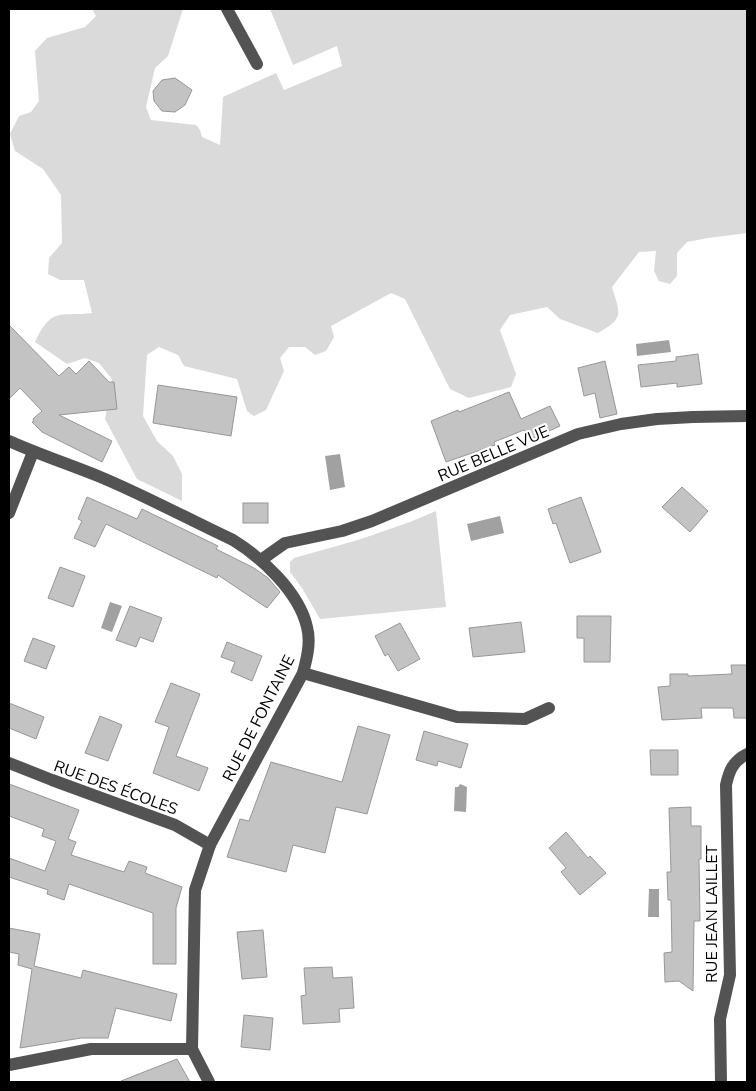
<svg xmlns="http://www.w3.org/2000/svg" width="756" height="1091" viewBox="0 0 756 1091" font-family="'Nunito Sans',sans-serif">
<rect width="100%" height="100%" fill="#fff"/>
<g fill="#dadada">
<path d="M 92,9 L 183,9 L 168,56 L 155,68 L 146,107 L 151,120 L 196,125 L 200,130 L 202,137 L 220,145 L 223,97 L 276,73 L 284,90 L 342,66 L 337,46 L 293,65 L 270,9 L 747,9 L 747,233 L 708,238 L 687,242 L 677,253 L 677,276 L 670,284 L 659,281 L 654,271 L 656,251 L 639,252 L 612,287 C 620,314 625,318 598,333 L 560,319 L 547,307 L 510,315 L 500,330 L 516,374 L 511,387 L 469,398 L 450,389 L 405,299 L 391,293 L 331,326 L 334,337 L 326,351 L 315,355 L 305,347 L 289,347 L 280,358 L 284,371 L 266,410 L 254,416 L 247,411 L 237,379 L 184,366 L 178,355 L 159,347 L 147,355 L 143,416 L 157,441 L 173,456 L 182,474 L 182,501 L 137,479 L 105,419 L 112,379 L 99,363 L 85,358 L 67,364 L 35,342 C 52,306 60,317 92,313 L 84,280 L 60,280 L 48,274 L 49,258 L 62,243 L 61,195 L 43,169 L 15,151 L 10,134 L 19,116 L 31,112 L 39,101 L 35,51 L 47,38 L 85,27 L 96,16 Z"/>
<polygon points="436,511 446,607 320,619 302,588 290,572 290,562 294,558 358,540 410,522"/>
</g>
<g fill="#a1a1a1">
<polygon points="669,340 671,352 637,356 636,344"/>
<polygon points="340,454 345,487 330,490 325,456"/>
<polygon points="500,516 504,533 471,541 467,524"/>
<polygon points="110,602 122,606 112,632 101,628"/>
<polygon points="460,784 467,787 466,812 454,811 455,787 458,787"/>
<polygon points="649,889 659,889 659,917 648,917"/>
</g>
<g fill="#c3c3c3" stroke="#979797">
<polygon points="175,78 192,90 185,105 175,112 162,111 154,101 153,91 162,80"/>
<polygon points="9,325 59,376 69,367 76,374 89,361 109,382 114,382 117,409 59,415 112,441 102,462 42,432 32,422 34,421 33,419 42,411 20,388 9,399"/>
<polygon points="698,354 702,384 677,387 677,383 641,387 638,365 676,361 676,357"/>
<polygon points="605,361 617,414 600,418 595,393 584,396 578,368"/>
<polygon points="158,385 237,397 231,436 153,423"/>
<polygon points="509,392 521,419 550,406 560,426 529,440 524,430 494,442 495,445 446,462 431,421 458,410 459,412 477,405"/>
<polygon points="682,487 708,511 690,532 662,507"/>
<polygon points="87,497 137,519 142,509 218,546 216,549 254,568 268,578 280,592 267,608 218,575 217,578 106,524 95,547 74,538 82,521 78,519"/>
<polygon points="581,497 601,552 570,563 556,523 553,524 548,509"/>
<rect x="243" y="503" width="25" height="20"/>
<polygon points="60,567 85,576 73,607 48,598"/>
<polygon points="130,606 162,618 153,642 140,637 136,647 116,640"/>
<polygon points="577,616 611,616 610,662 584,662 584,638 577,638"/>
<polygon points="521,622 525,652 473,657 469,628"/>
<polygon points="400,623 420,659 398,671 388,654 385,656 375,636"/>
<polygon points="33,638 55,646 46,669 24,661"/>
<polygon points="227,642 262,656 252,681 231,672 235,662 221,657"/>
<polygon points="731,665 747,665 747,718 734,718 733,708 701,708 702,718 662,720 658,687 670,686 670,674 688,674 688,676 732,674"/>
<polygon points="171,683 200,694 176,756 208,768 199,791 153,773 169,727 155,722"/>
<polygon points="9,703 44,717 36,739 9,728"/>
<polygon points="100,716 122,725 108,761 85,753"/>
<polygon points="358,726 390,735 367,814 336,807 325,853 293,845 286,872 227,857 240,819 249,821 271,762 342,782"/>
<polygon points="424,731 468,744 461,768 438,761 437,766 416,760"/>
<polygon points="650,750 678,750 678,775 651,775"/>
<polygon points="9,784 79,810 68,839 76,842 71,855 124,872 129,861 147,867 145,873 182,887 176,908 176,964 153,964 153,913 69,884 64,900 47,894 48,890 9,877 9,858 45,871 56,841 42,836 44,829 9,816"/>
<polygon points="691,807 691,826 701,826 701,859 699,859 700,921 694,921 693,991 679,981 665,982 664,953 672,952 671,900 668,900 667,872 671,872 669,808"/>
<polygon points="566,832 588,858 590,856 606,873 580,895 561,872 566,868 549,848"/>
<polygon points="9,928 40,934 34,966 81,978 83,970 177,994 171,1021 116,1008 108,1038 81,1038 20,1048 32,969 18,965 19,954 9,952"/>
<polygon points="263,930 267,977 242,979 237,932"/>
<polygon points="332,967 333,978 352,977 354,1008 339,1009 340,1022 303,1024 301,996 306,995 304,968"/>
<polygon points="244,1015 273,1018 270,1050 241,1047"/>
<polygon points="177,1059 190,1082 121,1082 121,1081"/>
</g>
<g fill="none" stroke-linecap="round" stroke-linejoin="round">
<g stroke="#535353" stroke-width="12">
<polyline points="227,9 257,64"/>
<path d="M 9,441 C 38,454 68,464 98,476 C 144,495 188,519 233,540 C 262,558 299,592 307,627 C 311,642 307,658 303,673 L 210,845 L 195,890 L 192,1049 L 209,1082"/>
<polyline points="9,513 33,452"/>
<polyline points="261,560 285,543 342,531 372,521 578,434 621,424 657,419 693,417 747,416"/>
<polyline points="303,673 457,717 525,719 549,708"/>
<polyline points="9,763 52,780 175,825 210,845"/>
<polyline points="9,1065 91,1049 192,1049"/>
<path d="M 721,1082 L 720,1019 L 730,975 L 726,785 C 729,771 733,761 747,754"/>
</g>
</g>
<g text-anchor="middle" stroke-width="4.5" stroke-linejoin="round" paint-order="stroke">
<g font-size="16" fill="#000" stroke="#fff">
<text transform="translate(493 453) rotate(-23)" y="6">RUE BELLE VUE</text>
<text transform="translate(258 718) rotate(-63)" y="6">RUE DE FONTAINE</text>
<text transform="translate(116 787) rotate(20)" y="6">RUE DES ÉCOLES</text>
<text transform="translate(711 914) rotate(-90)" y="6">RUE JEAN LAILLET</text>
</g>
</g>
<rect width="756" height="1091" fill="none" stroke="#000000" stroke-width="20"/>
</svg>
